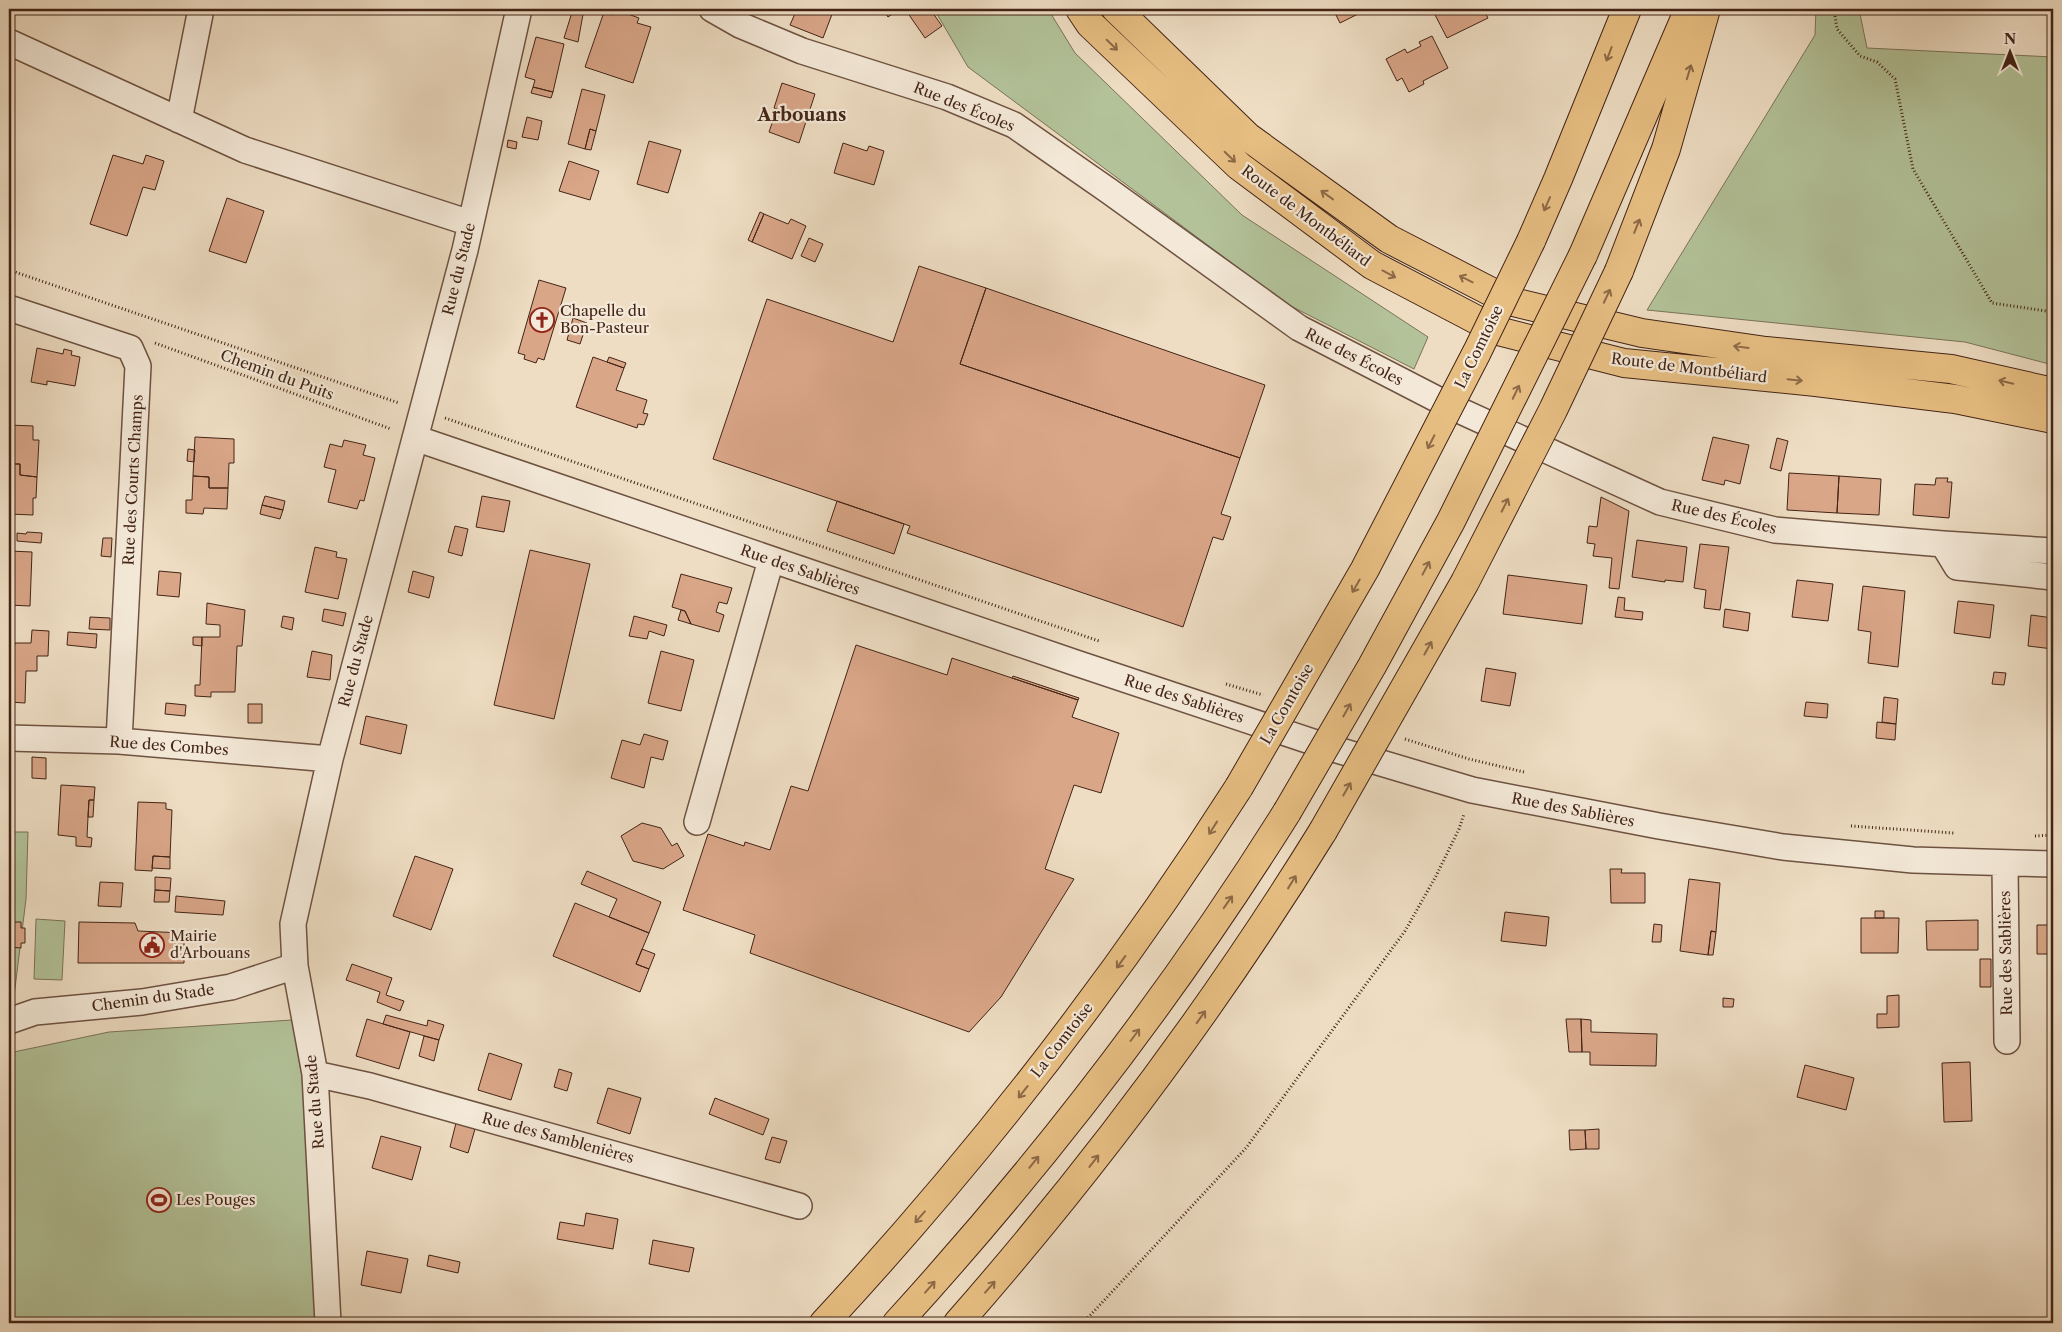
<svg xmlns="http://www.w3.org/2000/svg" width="2062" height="1332" font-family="'Libre Caslon Text',serif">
<rect width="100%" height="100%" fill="#eeddc3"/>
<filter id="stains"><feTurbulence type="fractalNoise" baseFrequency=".004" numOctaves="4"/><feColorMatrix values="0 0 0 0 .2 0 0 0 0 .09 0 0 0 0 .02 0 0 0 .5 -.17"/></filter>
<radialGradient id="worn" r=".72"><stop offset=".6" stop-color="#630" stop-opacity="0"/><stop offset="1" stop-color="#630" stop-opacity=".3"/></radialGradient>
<!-- green -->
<path fill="#b3c299" stroke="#7b7358" d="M934 9H1048L1075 53 1242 215 1428 337 1414 369 1287 304 968 67Z
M1816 9H1859L1867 48 2053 57V365L1965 342 1647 310 1815 35Z
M9 832H28L26 899 9 1037Z
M36 919 65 921 62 980 34 979Z
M292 1020 302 1076 316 1323H9V1053L109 1032Z"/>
<!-- building -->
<path fill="#d9a688" stroke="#432416" d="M573 9H584L578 42 564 38Z
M614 9 639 18 637 23 651 27 633 83 585 67 604 12 612 15Z
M797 9H834L823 38 790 25Z
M882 9H900L888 17Z
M905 9H930L942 26 925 38Z
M1333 9H1368L1340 23Z
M1432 9H1483L1488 18 1447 38Z
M1432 36 1448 68 1423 81 1424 84 1409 92 1402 78 1397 81 1386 59 1405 49 1407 53 1421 46 1419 42Z
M536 37 564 44 553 92 533 87 535 80 525 77Z
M782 83 815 94 799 143 769 132 777 109 774 108Z
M533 87 553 92 551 98 531 93Z
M582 89 605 95 596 131 590 129 585 149 568 144Z
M527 117 542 121 538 140 522 137Z
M590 129 596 131 591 150 585 149Z
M508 140 517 142 516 149 507 147Z
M649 141 681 150 668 193 637 184Z
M843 143 867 151 869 146 884 151 874 185 834 173Z
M113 155 143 164 146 155 164 161 155 190 143 187 127 236 90 224Z
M569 161 599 171 590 200 559 191Z
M227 198 264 211 246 263 209 251Z
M760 212 764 214 752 242 748 240Z
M764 214 788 224 791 219 806 226 792 259 752 242Z
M809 238 823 244 815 262 801 256Z
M919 266 986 288 960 364 1240 458 1221 514 1231 517 1223 540 1213 537 1183 627 907 533 910 526 713 459 767 299 893 342Z
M539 280 566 288 544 360 538 358 536 363 524 359 525 355 518 353Z
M986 288 1265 385 1240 458 960 364Z
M573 318 587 323 580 344 567 340Z
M37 348 63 354 64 349 72 351 71 355 80 357 75 386 47 381V385L31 382Z
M593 357 624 368 616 390 647 400 643 413 648 414 644 425 638 424 637 428 576 407Z
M609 357 626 363 624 368 607 362Z
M9 425 33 426V440H39L37 477 20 475V464H9Z
M195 437 234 439V463H229L228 488H209V477L193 476Z
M1713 437 1749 445 1740 484 1725 480 1724 485 1702 480Z
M1777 438 1788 441 1781 471 1770 468Z
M344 440 366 445 363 455 375 458 364 501 360 500 357 509 328 502 336 470 324 467 330 444 342 447Z
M188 449 195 450 194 462 187 461Z
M9 464H20V475L37 477 36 498H33V515L9 514Z
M1789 473 1839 476 1837 513 1787 510Z
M193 476 209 477V488H228L227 509 204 508 203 514 186 513V500H192Z
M1839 476 1881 479 1879 515 1837 513Z
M1936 478H1948L1947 482H1952L1949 518 1913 515 1915 484 1935 485Z
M265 496 285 501 283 510 262 505Z
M482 496 510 501 504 532 476 527Z
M1601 497 1629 511 1619 589 1609 588 1612 558 1593 556 1595 544 1587 543 1589 526 1597 527Z
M837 501 904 524 894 554 827 531Z
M262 505 283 510 280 519 260 514Z
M455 526 468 529 462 556 448 552Z
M27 532 42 533 41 543 17 541V533L26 534Z
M103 538H112L111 557 101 556Z
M1637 540 1687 547 1683 582 1665 580V582L1632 577Z
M1700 544 1729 547 1720 610 1704 608 1706 590 1694 588Z
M315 547 337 552 336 557 347 559 338 599 305 592Z
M530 550 590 564 554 719 494 705Z
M9 551 32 552 30 606 9 605Z
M159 571 181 573 179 597 157 595Z
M413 571 434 577 429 598 408 592Z
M681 574 732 588 727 604 719 602 716 612 724 615 719 632 691 624 685 611 672 607Z
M1508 575 1587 585 1582 624 1503 614Z
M1797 580 1833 584 1828 621 1792 617Z
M1863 586 1905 591 1898 667 1868 663 1871 632 1858 630Z
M1618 597 1625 598 1624 610 1643 612 1642 620 1615 617Z
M1958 601 1994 605 1990 638 1954 633Z
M207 603 245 610 242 646H237L235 692H211V697L195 696V685H200L202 637H220V625L206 624Z
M324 609 346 613 343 626 322 621Z
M1725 609 1750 613 1748 631 1723 627Z
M681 610 685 611 691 624 678 620Z
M2031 615 2053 618V649L2028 646Z
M283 616 294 618 292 630 281 627Z
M634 616 667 625 664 636 649 631 647 639 629 636Z
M90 617 110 618V630L89 629Z
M32 630 49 631 48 656H37V671H26L25 703 9 702V648H14L15 643H31Z
M68 632 97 634 96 648 67 645Z
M193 637H202V646L193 645Z
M856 645 947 675 952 658 1078 700 1072 717 1119 733 1101 793 1074 785 1045 869 1074 879 1001 997 969 1032 750 953 755 935 683 910 708 834 744 846 745 842 770 850 791 786 808 791Z
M312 651 332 655 330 680 307 677Z
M661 651 694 660 681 711 648 703Z
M1486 668 1516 673 1510 706 1481 701Z
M1994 672 2006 673 2004 685 1992 684Z
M1013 676 1079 698 1078 700 1012 678Z
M1884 697 1898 699 1896 724 1882 722Z
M1806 702 1828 704 1827 718 1804 716Z
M166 703 186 705 185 716 165 714Z
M248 704H262V723H248Z
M366 716 407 725 401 754 360 744Z
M1877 722 1896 724 1895 740 1876 738Z
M644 734 668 741 663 760 651 757 644 788 611 778 622 740 640 745Z
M32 757 46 758V779L32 778Z
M61 785 95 787 94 800H89L88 817 87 837 92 838 91 847 76 846V837L58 835Z
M89 800H94L93 817H88Z
M138 802 166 803V809L172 810 170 857 153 856 152 871 135 870Z
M642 823 661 828 672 846 677 843 684 856 663 869 633 861 621 836Z
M153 856 170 857V869L152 868Z
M415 856 453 869 431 930 393 916Z
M1610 869H1622L1621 873H1645V903H1611Z
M587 871 661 902 649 933 609 917 617 899 581 884Z
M155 877 171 878 170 891 155 890Z
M1689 879 1720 883 1716 932 1711 931 1708 955 1680 951Z
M100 882 123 883 121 907 98 906Z
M155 890 170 891 169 902H154Z
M176 896 225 901 223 915 175 912Z
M575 903 649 933 636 964 649 969 640 992 553 956Z
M9 911H11L10 922H21V928H25V943H21V948L10 947 9 974Z
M1875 911H1884V918H1875Z
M1505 912 1549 917 1546 946 1501 941Z
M1861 918H1899L1898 953H1861Z
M2051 918H2053V954H2037V925H2051Z
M1978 920V950H1927L1926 921Z
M79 922 135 923 138 931 184 933V963H78Z
M1654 924 1662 925 1661 942H1652Z
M1711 931 1716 932 1713 955H1708Z
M642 949 655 954 649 969 636 964Z
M1980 959H1991V987H1980Z
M352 964 392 978 386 995 404 1001 400 1011 377 1002 380 992 346 980Z
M1899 995V1027L1877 1028V1014H1887V996Z
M1723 998 1734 999 1733 1007H1723Z
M386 1015 427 1026 428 1020 444 1025 439 1040 383 1024Z
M367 1019 410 1032 399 1069 356 1056Z
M1566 1019H1581L1582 1052H1569Z
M1581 1019 1591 1020V1032L1657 1034 1656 1066 1590 1065V1052H1582Z
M424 1036 439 1040 434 1061 419 1056Z
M489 1053 522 1064 511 1100 478 1090Z
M1970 1062 1972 1121 1944 1122 1942 1063Z
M1805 1065 1854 1078 1846 1110 1797 1097Z
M559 1069 572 1073 567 1091 554 1087Z
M608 1088 641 1098 630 1134 597 1123Z
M715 1098 769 1119 763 1135 709 1114Z
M456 1123 475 1129 468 1153 450 1147Z
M1599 1129V1149H1586L1585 1130Z
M1569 1130H1585L1586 1149 1570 1150Z
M381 1136 421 1147 412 1180 372 1168Z
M772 1137 787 1141 780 1163 765 1159Z
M586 1213 618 1219 613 1249 557 1239 560 1222 584 1226Z
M653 1240 694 1248 689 1272 649 1264Z
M367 1251 408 1259 401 1293 361 1285Z
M429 1255 460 1262 458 1273 427 1266Z"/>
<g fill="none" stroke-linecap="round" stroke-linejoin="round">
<defs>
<path id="street" d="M712 9 740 25 802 51 947 97 1014 125 1109 191 1299 328 1452 407 1660 502 1775 530 1943 544 2053 551
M9 42 245 150 470 223
M179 120 201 9
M9 308 130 348 138 366 119 741
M415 438 1076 663 1334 749 1472 790 1659 826 1783 847 1913 860 2053 864
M1943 544 1957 567 2053 577
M9 738 119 741 330 759
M697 822 771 560
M2005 864 2007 1041
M9 1021 35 1012 142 1002 231 987 295 966
M315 1074 370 1086 799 1206
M328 1323 315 1074 295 966 293 924 330 759 465 250 519 9"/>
<path id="primary" d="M1080 9 1090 24 1239 166 1372 265 1498 331 1624 363 1816 382 1955 399 2053 419
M1116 9 1248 137 1389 239 1509 301 1642 333 1766 351 1951 369 2053 392"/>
<path id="highway" d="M1531 241 1558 179 1627 9
M1583 255 1689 9
M1619 271 1666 149 1706 9
M824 1323C978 1157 1117 978 1239 787
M897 1323C1041 1165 1173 994 1287 812
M958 1323C1093 1169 1215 1006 1323 831"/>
</defs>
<!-- street casing -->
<use href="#street" stroke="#6e5241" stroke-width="28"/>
<!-- primary casing -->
<use href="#primary" stroke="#432416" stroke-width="30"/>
<!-- highway casing -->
<use href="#highway" stroke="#432416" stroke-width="30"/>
<!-- path -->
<path stroke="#432416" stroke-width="3" stroke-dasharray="1 2.5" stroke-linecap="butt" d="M1834 9 1837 29 1860 56 1877 62 1895 79 1913 169 1992 303 2053 312
M9 270 399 403
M155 343 391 429
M445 418 1099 641
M1226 684 1263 695
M1405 739 1469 759 1524 772
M1851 826 1954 833
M2035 836 2053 835
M1083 1323 1246 1148 1405 931 1436 876 1459 829 1464 814"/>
<!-- street -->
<use href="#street" stroke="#f4e9d8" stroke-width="25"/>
<!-- primary -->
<use href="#primary" stroke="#e7be82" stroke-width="28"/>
<!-- highway -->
<use href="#highway" stroke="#e7be82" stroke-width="28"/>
<defs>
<path id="highway-bridge" d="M1239 787 1365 569 1477 352 1531 241
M1287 812 1372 666 1451 521 1583 255
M1323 831 1465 582 1553 410 1619 271"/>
</defs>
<!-- highway-bridge casing -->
<use href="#highway-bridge" stroke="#432416" stroke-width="30" stroke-linecap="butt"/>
<!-- highway-bridge -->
<use href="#highway-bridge" stroke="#e7be82" stroke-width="28"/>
</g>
<!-- one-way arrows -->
<defs><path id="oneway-shaft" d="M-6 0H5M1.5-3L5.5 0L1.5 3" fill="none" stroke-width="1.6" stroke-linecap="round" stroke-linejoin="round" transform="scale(1.25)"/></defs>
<g stroke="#8d6947">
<use href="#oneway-shaft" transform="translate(1112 45) rotate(44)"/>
<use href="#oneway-shaft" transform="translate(1609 54) rotate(111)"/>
<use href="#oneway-shaft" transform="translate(1689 72) rotate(-73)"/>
<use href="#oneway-shaft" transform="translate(1230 157) rotate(44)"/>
<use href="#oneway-shaft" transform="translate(1327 195) rotate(-144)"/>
<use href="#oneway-shaft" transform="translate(1547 204) rotate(114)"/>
<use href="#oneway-shaft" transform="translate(1637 226) rotate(-68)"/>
<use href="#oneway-shaft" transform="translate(1389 274) rotate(28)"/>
<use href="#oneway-shaft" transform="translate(1466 279) rotate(-153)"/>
<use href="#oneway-shaft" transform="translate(1607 296) rotate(-65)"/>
<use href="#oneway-shaft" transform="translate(1741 347) rotate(-172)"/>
<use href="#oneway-shaft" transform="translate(1795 380) rotate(6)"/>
<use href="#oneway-shaft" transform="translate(2006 382) rotate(-167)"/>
<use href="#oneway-shaft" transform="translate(1516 392) rotate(-64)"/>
<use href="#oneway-shaft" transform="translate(1431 442) rotate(117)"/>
<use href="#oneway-shaft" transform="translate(1505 505) rotate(-63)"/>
<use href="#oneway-shaft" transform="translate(1426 568) rotate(-62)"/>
<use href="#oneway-shaft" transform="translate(1356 586) rotate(120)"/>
<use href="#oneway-shaft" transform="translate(1428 648) rotate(-61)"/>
<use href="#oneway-shaft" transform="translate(1347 710) rotate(-60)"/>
<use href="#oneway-shaft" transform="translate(1347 789) rotate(-60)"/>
<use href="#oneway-shaft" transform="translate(1213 828) rotate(122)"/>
<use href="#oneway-shaft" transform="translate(1292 882) rotate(-58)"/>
<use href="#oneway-shaft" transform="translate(1228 902) rotate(-55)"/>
<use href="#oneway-shaft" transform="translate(1121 962) rotate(126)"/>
<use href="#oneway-shaft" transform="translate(1201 1017) rotate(-55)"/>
<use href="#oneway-shaft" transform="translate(1135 1035) rotate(-53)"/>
<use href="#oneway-shaft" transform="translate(1023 1092) rotate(128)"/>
<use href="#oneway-shaft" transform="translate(1094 1161) rotate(-52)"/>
<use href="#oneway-shaft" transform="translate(1034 1162) rotate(-51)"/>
<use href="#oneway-shaft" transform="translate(920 1217) rotate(131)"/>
<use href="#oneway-shaft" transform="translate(930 1287) rotate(-49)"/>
<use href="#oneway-shaft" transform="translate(990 1287) rotate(-49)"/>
</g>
<!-- icons -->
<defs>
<symbol id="church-ring" viewBox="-11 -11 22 22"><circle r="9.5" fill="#f4e9d8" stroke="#8f2418" stroke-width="1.5"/><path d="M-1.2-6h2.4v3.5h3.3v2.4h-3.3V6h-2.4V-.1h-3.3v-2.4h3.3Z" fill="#8f2418"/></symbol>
<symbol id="civic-ring" viewBox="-11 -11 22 22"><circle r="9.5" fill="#f4e9d8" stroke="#8f2418" stroke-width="1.5"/><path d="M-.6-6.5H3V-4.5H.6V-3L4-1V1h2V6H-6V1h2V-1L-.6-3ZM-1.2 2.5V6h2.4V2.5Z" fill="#8f2418"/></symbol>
<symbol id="stadium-ring" viewBox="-11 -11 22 22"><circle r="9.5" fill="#f4e9d8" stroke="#8f2418" stroke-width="1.5"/><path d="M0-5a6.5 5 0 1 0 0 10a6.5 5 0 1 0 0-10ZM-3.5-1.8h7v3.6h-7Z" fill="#8f2418"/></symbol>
</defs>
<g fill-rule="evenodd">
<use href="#church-ring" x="528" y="306" width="28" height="28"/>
<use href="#civic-ring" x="138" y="931" width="28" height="28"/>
<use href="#stadium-ring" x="145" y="1186" width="28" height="28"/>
</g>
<g text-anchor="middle" stroke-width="4.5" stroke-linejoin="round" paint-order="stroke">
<!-- street labels -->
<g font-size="15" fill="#432416" stroke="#f4e9d8">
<text transform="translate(964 107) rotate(22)" y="5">Rue des Écoles</text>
<text transform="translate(1306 216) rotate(37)" y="5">Route de Montbéliard</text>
<text transform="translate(459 269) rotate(-76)" y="5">Rue du Stade</text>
<text transform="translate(1479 347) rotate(-64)" y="5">La Comtoise</text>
<text transform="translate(1354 357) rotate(27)" y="5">Rue des Écoles</text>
<text transform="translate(1689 368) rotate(7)" y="5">Route de Montbéliard</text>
<text transform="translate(277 375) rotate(20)" y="5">Chemin du Puits</text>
<text transform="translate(133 480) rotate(-87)" y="5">Rue des Courts Champs</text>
<text transform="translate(1724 517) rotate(13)" y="5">Rue des Écoles</text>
<text transform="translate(800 570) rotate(19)" y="5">Rue des Sablières</text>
<text transform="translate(356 661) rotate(-75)" y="5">Rue du Stade</text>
<text transform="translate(1184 699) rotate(18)" y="5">Rue des Sablières</text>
<text transform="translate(1287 704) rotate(-60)" y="5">La Comtoise</text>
<text transform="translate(169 746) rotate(4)" y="5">Rue des Combes</text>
<text transform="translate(1573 810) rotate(11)" y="5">Rue des Sablières</text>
<text transform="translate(2006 953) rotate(-91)" y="5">Rue des Sablières</text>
<text transform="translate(153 998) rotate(-8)" y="5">Chemin du Stade</text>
<text transform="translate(1062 1040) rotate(-52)" y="5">La Comtoise</text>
<text transform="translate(315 1102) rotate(-95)" y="5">Rue du Stade</text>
<text transform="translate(558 1138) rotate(15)" y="5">Rue des Samblenières</text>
</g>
<!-- poi labels -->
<g font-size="15" fill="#432416" stroke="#f4e9d8" text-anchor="start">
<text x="560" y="316">Chapelle du<tspan x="560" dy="17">Bon-Pasteur</tspan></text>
<text x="170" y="941">Mairie<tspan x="170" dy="17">d'Arbouans</tspan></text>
<text x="176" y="1205">Les Pouges</text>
</g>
<!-- quarter labels -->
<g font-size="18" font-weight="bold" fill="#432416" stroke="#f4e9d8">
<text x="802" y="121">Arbouans</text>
</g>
</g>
<!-- margin -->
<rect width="2062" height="1332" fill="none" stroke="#eeddc3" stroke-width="30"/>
<rect x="10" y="10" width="2042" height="1312" fill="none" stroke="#432416" stroke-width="2.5"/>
<rect x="15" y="15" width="2032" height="1302" fill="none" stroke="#432416"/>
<!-- north arrow -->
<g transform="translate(2010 52)" stroke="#f4e9d8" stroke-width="4" paint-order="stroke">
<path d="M0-4L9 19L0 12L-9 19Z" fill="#432416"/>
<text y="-8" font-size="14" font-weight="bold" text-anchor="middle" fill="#432416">N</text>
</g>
<rect width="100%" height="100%" filter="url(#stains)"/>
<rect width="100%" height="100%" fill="url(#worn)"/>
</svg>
